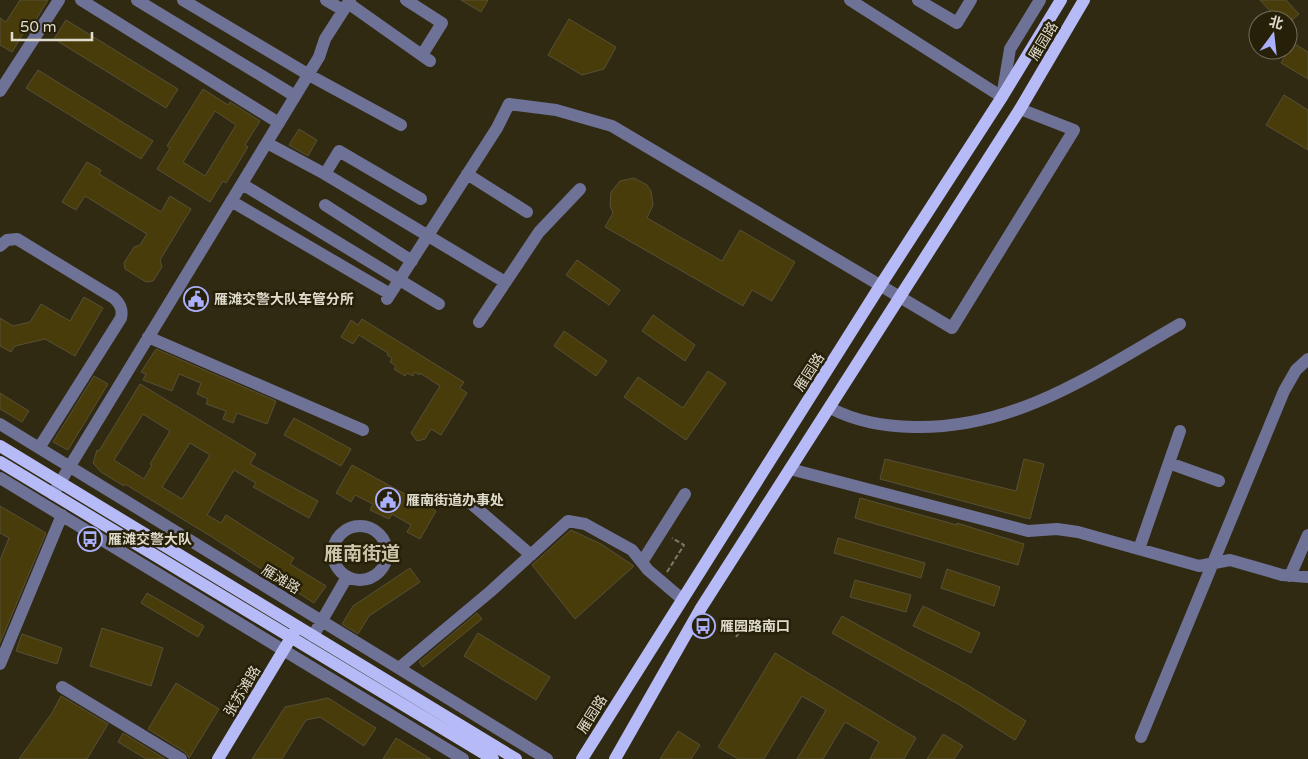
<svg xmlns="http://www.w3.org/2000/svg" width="1308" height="759" font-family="'Varela Round','Noto Sans SC',sans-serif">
<rect width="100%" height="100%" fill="#312a13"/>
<!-- building -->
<path fill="#493c0b" stroke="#575037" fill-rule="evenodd" d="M20 0H48L32 26 29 24 12 52 0 45V18L6 22Z
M461 0H488L481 12Z
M1260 0H1286L1299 14 1292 20H1278Z
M569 19 616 47 604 69 582 75 548 55Z
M66 20 178 89 166 108 54 39Z
M1293 43 1308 52V79L1281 63Z
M38 70 153 141 141 159 26 88Z
M203 89 228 105 230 102 260 121 245 145 248 147 226 183 223 181 210 202 157 169 170 148 167 146ZM215 111 236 125 205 176 183 162Z
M1284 95 1308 110V150L1266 125Z
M299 129 317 140 308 156 289 145Z
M87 162 101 170 99 174 161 212 170 196 191 209 160 260 162 267 153 281 146 282 125 269 124 263 134 247 140 245 147 234 85 196 76 210 62 202Z
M634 178 647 185 651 191 653 205 647 218 722 261 740 230 795 262 772 301 752 290 743 306 605 227 613 213 610 206 611 192 620 181Z
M577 260 620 290 609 305 566 275Z
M84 297 103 308 75 356 45 339 15 346 11 352 0 346V318L13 326 30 322 41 304 70 321Z
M653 315 695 345 685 361 642 331Z
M362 319 464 382 460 388 467 393 441 435 431 429 425 439 417 441 411 433 440 386 420 373 419 375 415 372 413 376 407 373 405 376 394 369 396 366 390 362 392 358 387 355 388 353 359 335 353 344 341 337 351 320 358 325Z
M564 331 607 361 596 376 554 346Z
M156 349 276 401 267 424 237 413 233 423 223 419 226 411 206 404 208 399 197 394 201 383 179 374 172 391 143 380 146 374 141 372Z
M708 371 726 383 686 440 624 397 638 377 683 408Z
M94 376 108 384 68 450 53 442Z
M140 384 256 454 250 464 318 501 309 518 253 487 256 483 234 470 207 515 221 523 226 515 294 558 290 564 326 586 314 603 212 537 125 484 124 486 101 472 93 463 97 450 99 451ZM143 414 170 431 150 464 152 465 144 479 114 460ZM190 443 210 455 182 499 162 487Z
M0 393 29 411 22 422 0 409Z
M294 418 351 449 341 466 284 435Z
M885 459 1016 491 1024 459 1044 464 1030 519 880 479Z
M352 465 436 511 420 539 407 532 411 525 392 514 389 519 370 510 373 504 355 495 351 502 336 493Z
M860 498 957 525V523L1024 544 1018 565 855 518Z
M0 506 46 533 0 643V560L9 538 0 533Z
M571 530 601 544 634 566 575 619 532 565Z
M838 538 925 563 921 578 834 553Z
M410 568 420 582 369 616 358 634 342 624 353 606Z
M947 569 1000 587 994 606 941 588Z
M855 580 911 595 906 612 850 597Z
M147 593 204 626 198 637 141 603Z
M923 606 980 633 971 653 913 626Z
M477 613 482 619 423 667 419 662Z
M842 616 969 686 1026 721 1015 740 958 704 832 633Z
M102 628 163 648 151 686 90 666Z
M478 633 550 677 536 700 464 656Z
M22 634 62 648 57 664 16 651Z
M775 653 916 738 904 759H870L879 742 845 722 823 759H797L826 710 802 696 764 759H738L718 747Z
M176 683 219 709 189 758 185 752 148 729Z
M61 696 108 724 87 759H19L52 713Z
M328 698 376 728 364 746 320 717 306 720 282 759H252L285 707Z
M678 731 700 745 691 759H660Z
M123 733 165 759H146L118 742Z
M943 734 963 746 954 759H927Z
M396 738 431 759H383Z"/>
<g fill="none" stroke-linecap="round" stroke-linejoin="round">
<!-- path -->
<path stroke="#7f7966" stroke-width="2" stroke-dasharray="5 2.5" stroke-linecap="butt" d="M667 572 684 545 672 538
M736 637 749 618"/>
<!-- minor -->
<path stroke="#6f7297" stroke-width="12" d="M81 0 279 123
M137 0 295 96
M183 0 309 75 401 125
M326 0 343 10
M406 0 442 23 422 55
M850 0 1002 97 1010 49 1040 0
M918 0 957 23 971 0
M348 3 430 61
M0 91 59 0
M267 143 325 174 505 282
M325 174 339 151 421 199
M467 174 527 212
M242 184 439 304
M231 201 390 294
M325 205 412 261
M0 246 7 240 17 239 114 298C120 304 123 309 121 318L39 448
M387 299 497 128 509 104 556 110 612 126 952 328 1074 130 1020 109
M479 322 539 232 580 189
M148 337 363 430
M830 408C857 422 883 426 914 427 1016 429 1095 373 1180 324
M0 424 547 759
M1169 463 1219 481
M790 469 1028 531 1057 529 1078 532 1199 566 1230 560 1282 575 1308 577
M0 478 463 759
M53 494 319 57 325 39 350 0
M467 500 531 555
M333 553a27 27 0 1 1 54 0a27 27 0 1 1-54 0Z
M1139 549 1180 431
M642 562 685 494
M1290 576 1308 535
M313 636 347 577
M0 664 62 515
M399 668 491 591 568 521 585 524 632 550 648 570 682 599
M62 687 181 759
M1141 737 1284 391 1296 370 1308 359"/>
<!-- major -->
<path stroke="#b6bbf8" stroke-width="12" d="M0 446 516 759
M0 462 493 759
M218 759 295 631
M582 759 880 286 1002 97 1061 0
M615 759 701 608 1020 109 1084 0"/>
</g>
<!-- icons -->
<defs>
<symbol id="civic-ring" viewBox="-11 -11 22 22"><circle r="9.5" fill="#272009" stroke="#aab0fb" stroke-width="1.5"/><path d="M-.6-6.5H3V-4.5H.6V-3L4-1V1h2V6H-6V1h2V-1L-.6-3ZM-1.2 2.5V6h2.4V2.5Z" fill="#aab0fb"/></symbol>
<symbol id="bus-ring" viewBox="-11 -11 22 22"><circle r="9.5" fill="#272009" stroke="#aab0fb" stroke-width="1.5"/><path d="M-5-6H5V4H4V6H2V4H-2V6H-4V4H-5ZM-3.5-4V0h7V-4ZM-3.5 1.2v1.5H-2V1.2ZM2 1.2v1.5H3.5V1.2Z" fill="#aab0fb"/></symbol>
</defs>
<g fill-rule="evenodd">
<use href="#civic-ring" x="182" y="285" width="28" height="28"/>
<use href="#civic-ring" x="374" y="486" width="28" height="28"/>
<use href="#bus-ring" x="76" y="525" width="28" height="28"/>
<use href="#bus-ring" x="689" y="612" width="28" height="28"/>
</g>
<g text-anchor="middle" stroke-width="5" stroke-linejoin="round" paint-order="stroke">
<!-- street labels -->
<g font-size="14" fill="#dfdbcd" stroke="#272009">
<text transform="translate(1043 41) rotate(-59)" y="5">雁园路</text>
<text transform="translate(809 372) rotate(-57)" y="5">雁园路</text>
<text transform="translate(281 579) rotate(31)" y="5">雁滩路</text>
<text transform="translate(242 691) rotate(-59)" y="5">张苏滩路</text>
<text transform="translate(592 714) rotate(-58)" y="5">雁园路</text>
</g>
<!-- poi labels -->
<g font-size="14" font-weight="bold" fill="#dfdbcd" stroke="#272009" text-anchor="start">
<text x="214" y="304">雁滩交警大队车管分所</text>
<text x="406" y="505">雁南街道办事处</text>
<text x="108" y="544">雁滩交警大队</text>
<text x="720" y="631">雁园路南口</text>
</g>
<!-- district labels -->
<g font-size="19" font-weight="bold" fill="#cdc5a9" stroke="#272009">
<text x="362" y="560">雁南街道</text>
</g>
</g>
<!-- north arrow -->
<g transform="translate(1273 35) rotate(15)"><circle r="24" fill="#272009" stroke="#716b57"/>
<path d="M0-4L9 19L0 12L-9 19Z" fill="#aab0fb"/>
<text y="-8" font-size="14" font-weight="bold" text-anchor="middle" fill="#dfdbcd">北</text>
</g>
<!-- scale -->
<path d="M12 32v8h80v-8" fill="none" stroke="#dfdbcd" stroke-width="2.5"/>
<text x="20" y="32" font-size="15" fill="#dfdbcd" stroke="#272009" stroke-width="4" paint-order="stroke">50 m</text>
</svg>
